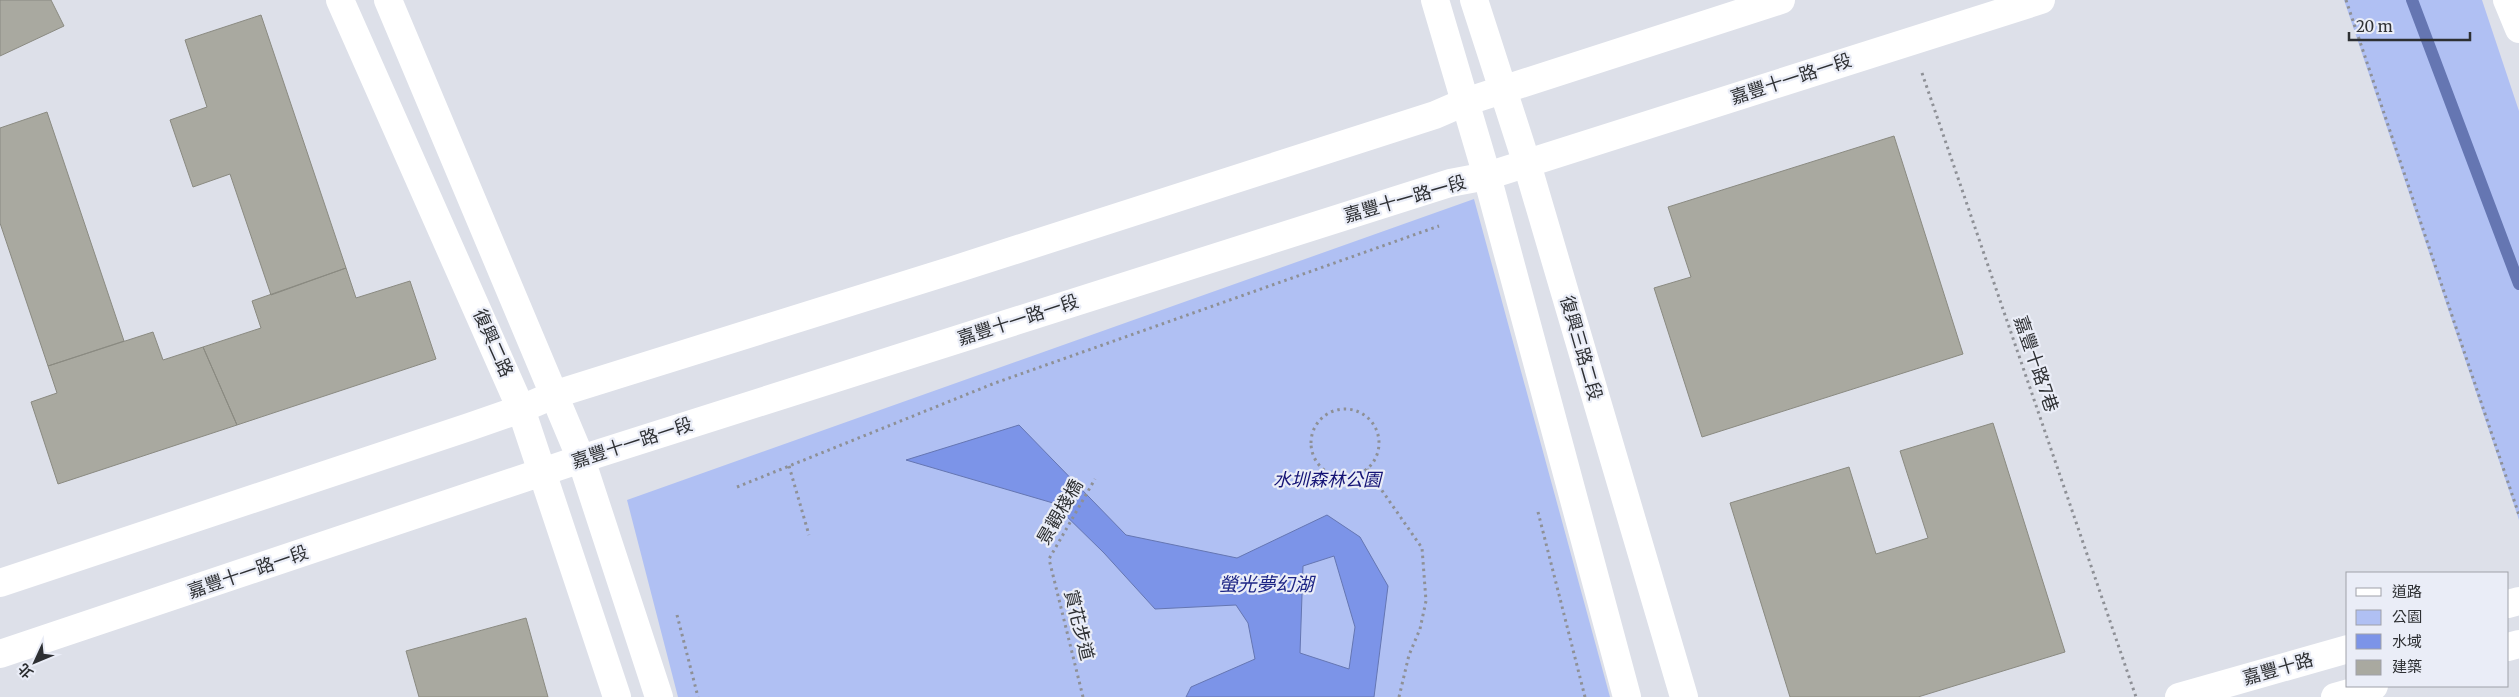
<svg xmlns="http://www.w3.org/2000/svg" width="2519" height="697" font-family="Merriweather,'Noto Sans TC',serif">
<rect width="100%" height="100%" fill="#dde0e9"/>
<!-- green -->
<path fill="#b0c0f3" d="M2344 0H2482L2519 111V520Z
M1474 199 1610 697H678L627 500Z"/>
<!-- water -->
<path fill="#7c94e8" stroke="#6576b2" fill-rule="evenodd" d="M1019 425 1126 535 1237 558 1327 515 1360 537 1388 586 1374 697H1186L1191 687 1255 659 1248 623 1236 605 1155 609 1104 553 1053 503 906 460ZM1334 556 1355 627 1349 669 1300 653 1303 566Z"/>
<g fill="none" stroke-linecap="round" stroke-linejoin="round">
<!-- stream -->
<path stroke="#6576b2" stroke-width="12" d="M2412 0 2519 284"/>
</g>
<!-- building -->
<path fill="#a9a9a0" stroke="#8a8a81" d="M0 0H51L64 26 0 56Z
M261 15 346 268 271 295 230 174 193 187 170 120 207 107 185 40Z
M47 112 124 341 48 366 0 223V128Z
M1894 136 1963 354 1702 437 1654 288 1691 277 1668 207Z
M346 268 356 298 410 281 436 359 237 425 203 347 261 328 252 301Z
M153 332 163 360 203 347 237 425 58 484 31 402 57 393 48 366Z
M1993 423 2065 652 1918 697H1790L1730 503 1849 467 1876 554 1928 538 1900 451Z
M526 618 548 697H419L406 651Z"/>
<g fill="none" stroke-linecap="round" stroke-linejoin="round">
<!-- path -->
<path stroke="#8e9096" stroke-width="3" stroke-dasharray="2.5 4" stroke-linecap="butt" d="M2346 0 2519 515
M1922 73 2136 697
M1311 443a34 34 0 1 1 68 0a34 34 0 1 1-68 0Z
M789 466 809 535
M1367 469 1422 548 1426 601 1420 629 1409 655 1399 697
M737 487 995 383 1439 226
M1538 512 1585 697
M677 615 698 697
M1083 697 1049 559 1095 479"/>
<!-- minor -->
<path stroke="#fff" stroke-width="28" d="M340 0 521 409 617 697
M388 0 581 459 659 697
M1435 0 1487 176 1627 697
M1474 0 1527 164 1684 697
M2508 604 2519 601
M2508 647 2519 644
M2179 697 2348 649
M2335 697 2374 686"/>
<!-- tertiary -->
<path stroke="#fff" stroke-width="28" d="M2507 0 2519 29
M0 583 469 427 521 409 556 394 956 269 1435 115 1465 102 1781 0
M0 654 581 459 1450 183 1487 176 2041 0"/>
</g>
<g text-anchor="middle" stroke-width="4.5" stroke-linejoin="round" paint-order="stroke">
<!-- street labels -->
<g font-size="18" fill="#2e3033" stroke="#eaedf7">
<text transform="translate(1791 79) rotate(-18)" y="6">嘉豐十一路一段</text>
<text transform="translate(1405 199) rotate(-16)" y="6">嘉豐十一路一段</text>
<text transform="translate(1018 320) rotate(-18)" y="6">嘉豐十一路一段</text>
<text transform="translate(493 343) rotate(66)" y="6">復興二路</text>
<text transform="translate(1581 348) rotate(74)" y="6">復興三路二段</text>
<text transform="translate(2036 364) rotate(71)" y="6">嘉豐十路7巷</text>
<text transform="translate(632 443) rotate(-18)" y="6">嘉豐十一路一段</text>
<text transform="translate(1060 512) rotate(-60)" y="6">景觀棧橋</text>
<text transform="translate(248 572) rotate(-19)" y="6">嘉豐十一路一段</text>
<text transform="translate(1079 625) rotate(76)" y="6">賞花步道</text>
<text transform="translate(2278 669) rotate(-16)" y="6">嘉豐十路</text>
</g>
<!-- park labels -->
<g font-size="18" font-style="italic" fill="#141375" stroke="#eaedf7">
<text x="1327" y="486">水圳森林公園</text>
</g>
<!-- water labels -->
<g font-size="19" font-style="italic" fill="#1d2585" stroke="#eaedf7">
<text x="1266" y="591">螢光夢幻湖</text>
</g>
</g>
<!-- legend -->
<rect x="2346" y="572" width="162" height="115" fill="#eaedf7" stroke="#9fa1a9"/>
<rect x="2356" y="588" width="25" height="8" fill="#ffffff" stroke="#9fa1a9"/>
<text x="2392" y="597" font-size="15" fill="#2e3033">道路</text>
<rect x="2356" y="610" width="25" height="15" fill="#b0c0f3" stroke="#9fa1a9"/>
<text x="2392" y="622" font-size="15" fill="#2e3033">公園</text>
<rect x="2356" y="634" width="25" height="15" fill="#7c94e8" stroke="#9fa1a9"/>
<text x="2392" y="647" font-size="15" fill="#2e3033">水域</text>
<rect x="2356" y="660" width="25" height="15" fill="#a9a9a0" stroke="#9fa1a9"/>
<text x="2392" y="672" font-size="15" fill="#2e3033">建築</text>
<!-- north arrow -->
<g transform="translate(35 662) rotate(226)" stroke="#eaedf7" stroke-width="4" paint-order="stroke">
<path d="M0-4L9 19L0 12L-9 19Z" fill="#2e3033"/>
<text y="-8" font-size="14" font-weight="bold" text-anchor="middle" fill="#2e3033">北</text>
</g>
<!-- scale -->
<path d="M2349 32v8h121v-8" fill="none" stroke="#2e3033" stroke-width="2.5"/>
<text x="2356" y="32" font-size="15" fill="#2e3033" stroke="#eaedf7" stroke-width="4" paint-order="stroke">20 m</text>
</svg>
